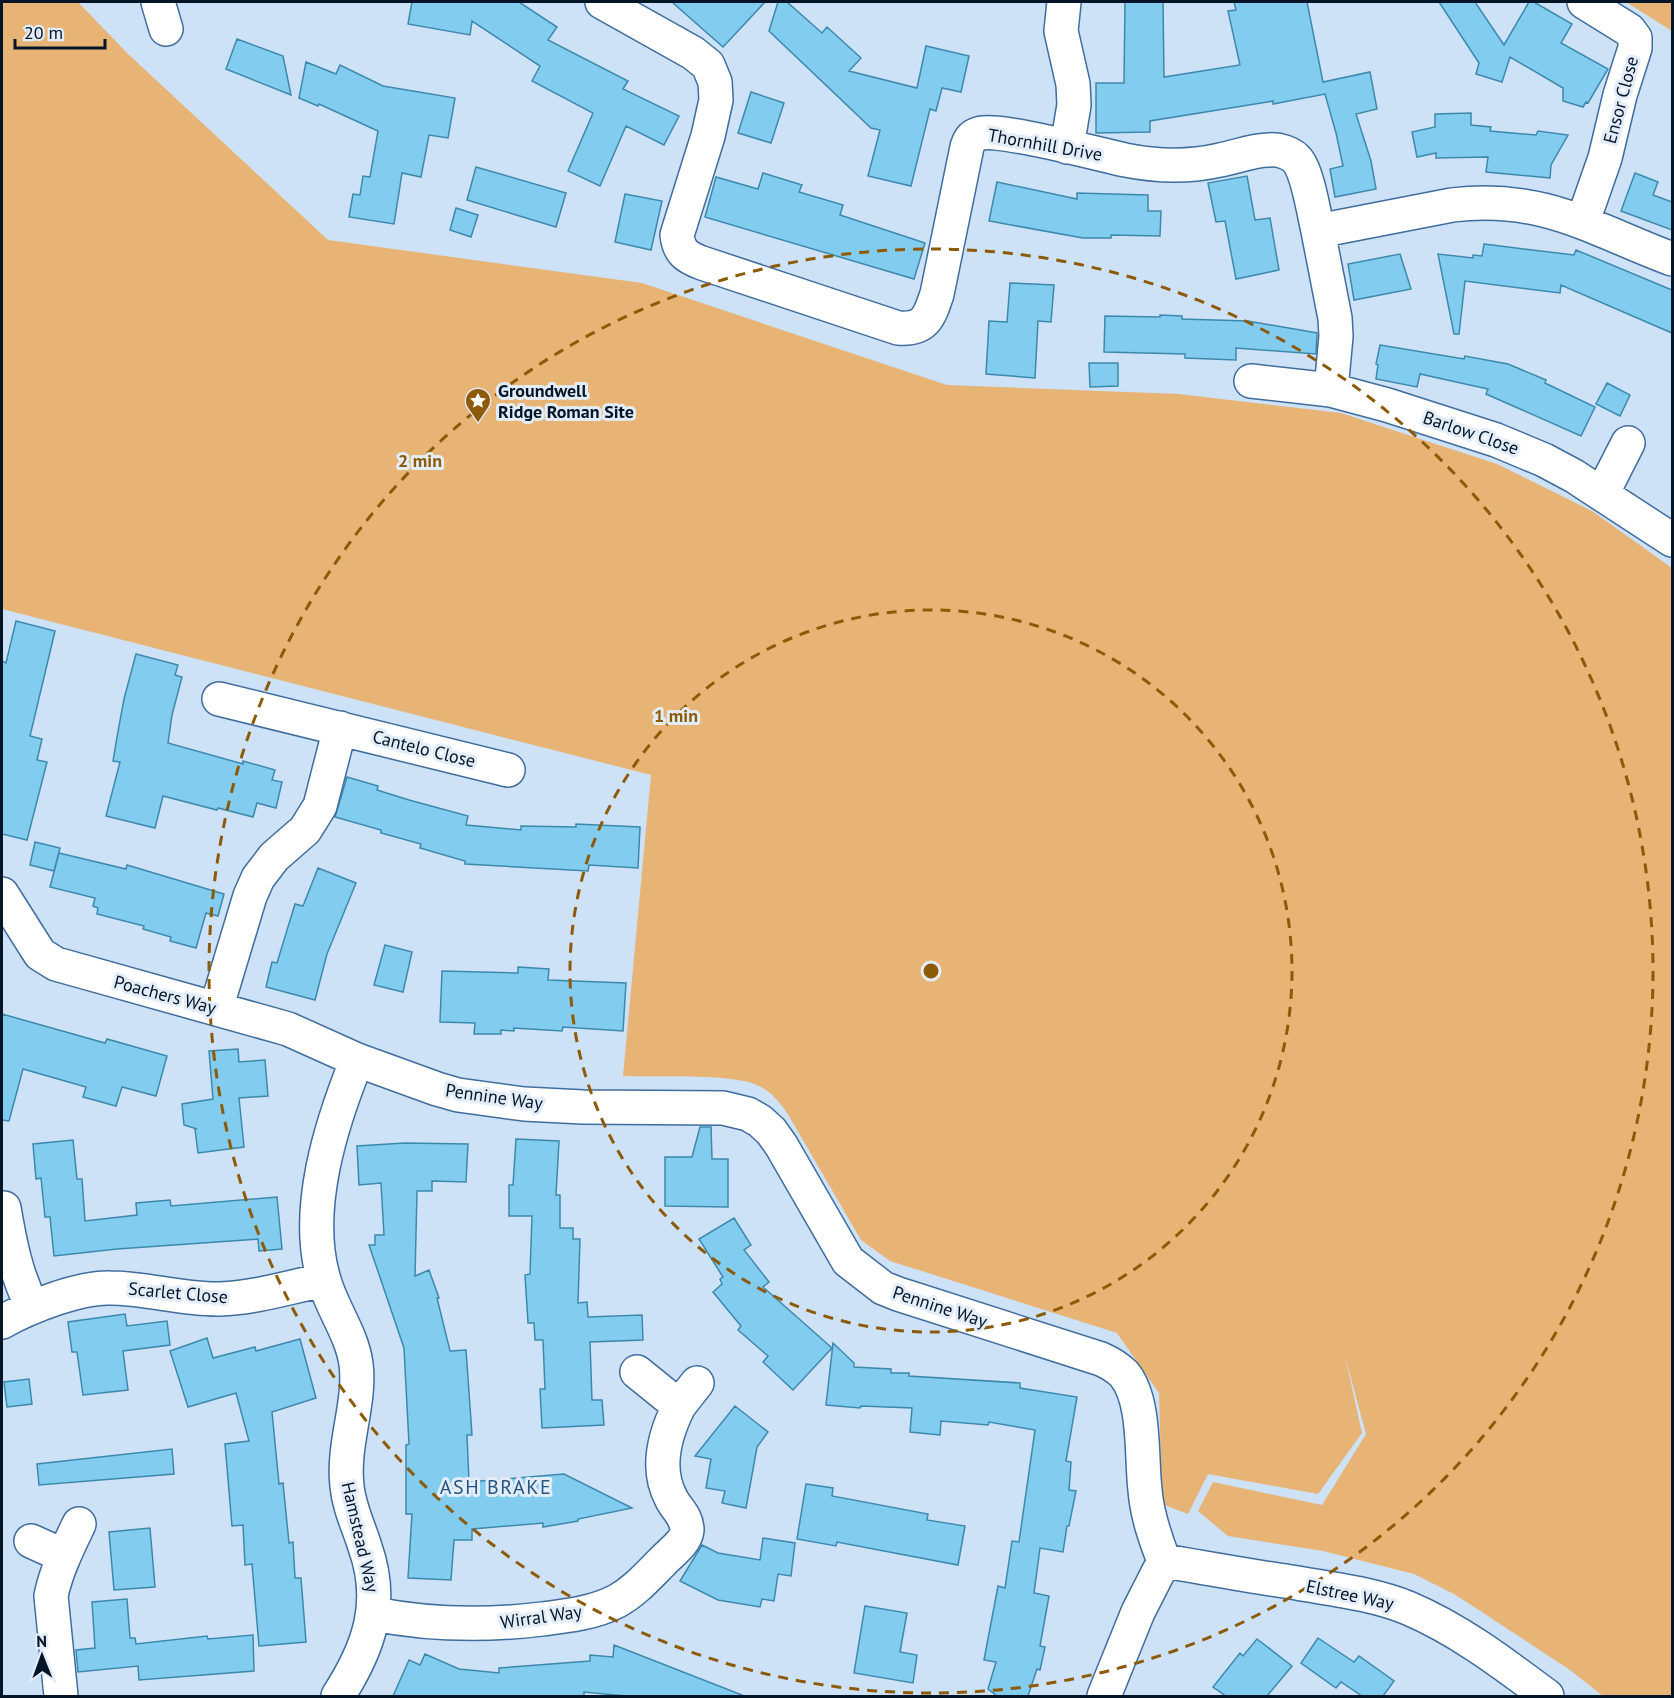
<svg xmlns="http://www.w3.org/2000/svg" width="1674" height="1698" font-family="'PT Sans',sans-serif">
<rect width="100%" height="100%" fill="#cde1f7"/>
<!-- green -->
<path fill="#e7b476" d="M2 2H78L127 53 328 240 642 283 947 385 1179 394 1341 413 1497 464 1592 511 1672 568V1696H1603L1570 1670 1485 1614 1454 1594 1414 1574 1323 1551 1228 1536 1198 1511 1213 1482 1322 1505 1366 1434 1345 1356 1362 1433 1318 1494 1208 1474 1188 1514 1162 1504 1159 1393 1117 1333 890 1261 861 1240 789 1116C781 1104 773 1093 759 1086 736 1073 654 1077 623 1076L651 775 2 609Z
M1626 2H1672V31Z"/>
<!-- building -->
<path fill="#82ccf0" stroke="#3d89ac" stroke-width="1.5" d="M412 2H519L557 27 548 40 628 81 623 89 679 116 664 145 626 126 600 186 568 171 593 113 532 81 540 66 472 21 470 35 408 24Z
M672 2H765L723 47Z
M778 2H787L822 33 827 27 861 58 849 71 917 88 926 46 969 56 961 92 942 88 936 111 930 109 911 186 868 176 880 130 871 128 769 31Z
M1125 2H1163L1164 77 1240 65 1228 11 1236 10 1234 2H1307L1323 82 1370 72 1377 109 1356 114 1371 161 1376 189 1335 197 1330 169 1343 166 1336 133 1325 94 1273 104V101L1150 121V132L1096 133V83H1124Z
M1439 2H1475L1504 45 1529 2H1534L1572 24 1561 43 1608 69 1588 103 1586 102 1583 107 1563 101V88L1510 57 1502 82 1476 74 1479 63Z
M237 39 283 56 291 95 226 69Z
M306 62 336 74 340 65 383 86 455 98 448 138 429 135 421 177 402 173 394 224 349 217 353 194 360 195 363 176 370 177 378 131 319 104 318 106 299 98Z
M751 92 784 103 771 143 738 133Z
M1471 113V125L1491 127 1490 131 1536 135 1538 131 1568 135 1551 165 1550 178 1486 172 1488 157 1436 158V153L1417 157 1412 132 1435 127V114Z
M476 167 566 193 556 227 467 200Z
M763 173 802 185 799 192 843 205 840 215 925 243 914 279 705 217 716 177 758 189Z
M1635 173 1658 182 1653 195 1672 202V230L1621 211Z
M1247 176 1255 220 1270 218 1279 270 1236 279 1225 221 1216 222 1208 183Z
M997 182 1077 199V193L1148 195V211H1161L1160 236 1111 235V238H1083L989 221Z
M625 194 662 201 651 250 615 242Z
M456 208 478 215 471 237 450 230Z
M1484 244 1574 255 1576 250 1672 290V333L1561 285 1560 293 1465 281 1459 334H1454L1438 254 1473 258V255L1482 256Z
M1400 254 1411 289 1354 300 1348 264Z
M1010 283 1054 285 1051 322 1038 321 1035 378 986 374 989 321 1007 322Z
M1160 315 1182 316V319L1248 321 1317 333 1316 354 1236 348V360L1185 358V354L1104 352 1105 316 1160 317Z
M1380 345 1464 359 1465 356 1508 364 1546 380 1545 383 1595 407 1581 436 1486 394 1488 389 1420 374 1417 387 1376 379 1378 365 1376 364Z
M1089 363H1118V386L1090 387Z
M1607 383 1630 395 1620 416 1596 404Z
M16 621 55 631 30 736 42 739 37 760 47 762 27 840 2 834V661L6 663Z
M136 654 178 665 175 675 182 677 172 715 168 743 243 764V761L275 770 272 780 282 782 276 808 257 803 253 817 218 808 217 810 163 796 155 828 106 816 120 762 113 761 117 737 124 699Z
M347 777 378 786 377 790 409 800 468 816 466 825 521 830V826L576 827V824L640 827 638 868 589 865 588 871 465 864V861L420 848 421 844 381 833V830L335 817Z
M35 842 60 848 54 871 30 865Z
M59 853 126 869 127 865 224 894 218 916 206 913 196 948 170 941 171 937 143 929 144 926 97 914 98 908 93 906 95 898 50 887Z
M318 868 356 883 327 954 315 1000 266 987 272 962 277 963 295 904 303 906Z
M385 945 412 952 403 992 374 985Z
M518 967 549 969 548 980 626 983 623 1031 563 1027 562 1031 514 1028V1031L501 1030V1034H474L475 1023 440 1022 442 971 518 973Z
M2 1014 105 1043 107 1039 167 1056 156 1096 122 1087 116 1106 83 1097 86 1087 23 1069 9 1121 2 1120Z
M238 1049 239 1062 265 1060 268 1096 239 1098 244 1147 198 1153 195 1129H197L184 1125 182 1104 213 1099 209 1051Z
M700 1127H711L712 1159H728V1207L665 1206V1157H692Z
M516 1139 559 1141 556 1195H560V1228H573V1239H580L578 1303 587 1302 588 1317 642 1315 643 1340 590 1342 592 1400H602L604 1425 542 1428 540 1389H545L543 1340H535L534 1323H528L525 1275 530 1274 532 1216H509V1185H513Z
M73 1140 77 1179H82L85 1221 137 1215 136 1203 170 1200 171 1206 277 1197 282 1249 259 1251 258 1239 117 1249 54 1256 50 1217H45L41 1178 36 1179 33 1144Z
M405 1143 468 1144 466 1182 432 1181V1191H417L415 1276 429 1270 439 1298H437L450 1351 466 1350 472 1435H467L469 1482 564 1474 632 1508 578 1519V1521L543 1527V1523L472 1529V1540H454L451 1580 408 1578 412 1514H406V1445L409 1444 404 1348 369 1245H375V1235H384L381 1183 359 1185 357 1146Z
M734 1218 751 1245 744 1250 769 1282 763 1287 832 1348 793 1390 763 1362 768 1356 738 1330 741 1326 713 1292 722 1284 720 1279 723 1277 699 1239Z
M125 1314 127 1326 167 1321 170 1345 123 1351 128 1390 83 1395 77 1352H72L68 1322Z
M207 1338 213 1358 255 1347 256 1351 300 1339 316 1398 272 1412 279 1484 283 1483 289 1543 293 1542 295 1578H301L306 1642 259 1646 252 1564 245 1565 243 1525 232 1526 225 1444 249 1441 236 1393 188 1407 170 1351Z
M833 1343 854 1363V1367L891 1369V1373H909V1376L1020 1383V1388L1077 1397 1066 1461 1071 1462 1069 1490 1076 1491 1069 1526H1067L1063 1552 1040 1548 1034 1593 1049 1596 1040 1646 1045 1647 1040 1670 1037 1669 1028 1696H997L988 1689 996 1662 984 1660 998 1586 1005 1588 1012 1541 1019 1542 1035 1430 989 1422 988 1425 941 1421 940 1435 910 1432 912 1408 861 1406 860 1408 826 1405Z
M29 1379 32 1404 7 1407 4 1382Z
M735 1406 768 1432 757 1447 746 1508 722 1503 725 1491 706 1488 711 1459 695 1456Z
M172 1449 174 1474 39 1485 37 1464Z
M806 1484 833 1488 832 1496 928 1514 927 1520 965 1526 958 1565 837 1542 836 1546 797 1539Z
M150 1528 155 1587 114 1590 109 1532Z
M763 1538 795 1543 791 1576 778 1574 774 1601 762 1599 760 1607 718 1600 680 1581 702 1545 718 1553 760 1560Z
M127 1599 130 1638H135L136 1644 207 1636 208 1639 253 1635 254 1671 139 1680 138 1666 78 1672 76 1650 95 1648 92 1602Z
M865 1606 907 1613 900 1652 917 1655 913 1683 854 1673Z
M1318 1638 1354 1662 1359 1656 1394 1681 1383 1696H1362L1341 1682 1336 1688 1301 1663Z
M1257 1639 1292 1666 1267 1696H1226L1213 1687 1240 1653 1243 1656Z
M614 1645 742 1695 741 1696H626L584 1692V1696H393L409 1660 420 1665 425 1654 459 1669 499 1673V1668L590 1661V1655L613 1657Z"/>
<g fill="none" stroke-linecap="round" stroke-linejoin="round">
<defs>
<path id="minor" d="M158 2 166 29
M602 2 693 53 708 65 715 82 716 100 708 136 677 235C679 252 686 257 702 263L898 328C925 330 929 318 937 294L967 147C969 141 971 136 978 134 993 126 1102 155 1125 160 1155 166 1190 167 1220 160 1236 157 1253 150 1269 150 1279 149 1292 153 1298 161 1308 174 1314 214 1318 231L1452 205C1543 194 1592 229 1672 259
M1064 2 1061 31 1073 84 1074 105 1067 147
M1583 221 1605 158 1620 95 1635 48V38L1629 30 1584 2
M1251 381 1331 390 1336 336 1335 318 1318 231
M1331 390 1387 405 1496 440 1544 460 1574 476 1672 540
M1602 494 1628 443
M219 699 508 770
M2 894 40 954 56 964 288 1029 357 1060 437 1089 458 1095 524 1104 583 1107 723 1108 748 1114 760 1121 771 1131 781 1145 848 1261 883 1288 898 1294 1101 1359C1110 1363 1117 1367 1124 1374 1146 1400 1141 1457 1145 1490 1147 1515 1155 1538 1164 1561L1138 1612 1104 1696
M216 1009 250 896 258 878 274 857 305 830 320 806 340 728
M4 1208C10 1243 16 1275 32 1306
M2 1322C29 1307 79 1287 110 1288 147 1288 183 1300 220 1299 255 1298 289 1287 324 1280
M679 1406 697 1383
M31 1541 64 1556
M1164 1561C1206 1568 1249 1576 1291 1582 1330 1589 1371 1593 1408 1608 1458 1629 1504 1664 1547 1696
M374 1614C430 1625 485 1626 542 1619 567 1616 594 1613 617 1601 635 1591 648 1576 662 1562 670 1553 686 1543 687 1530 687 1516 676 1509 671 1498 655 1468 665 1434 679 1406L637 1372
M61 1696 51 1596C56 1571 68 1547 79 1524
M338 1696C369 1648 385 1603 365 1547 359 1527 349 1508 347 1486 342 1445 361 1403 356 1364 352 1334 332 1309 324 1280 303 1211 331 1124 357 1060"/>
</defs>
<!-- minor casing -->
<use href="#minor" stroke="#3f6d9d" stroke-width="36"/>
<!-- minor -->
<use href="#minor" stroke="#fff" stroke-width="33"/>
</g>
<!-- distance rings -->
<g fill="none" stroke="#8d5a07" stroke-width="3" stroke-dasharray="10 8">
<circle cx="931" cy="971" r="361"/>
<circle cx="931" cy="971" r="722"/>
</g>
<!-- icons -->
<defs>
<symbol id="sight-pin" viewBox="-11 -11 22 30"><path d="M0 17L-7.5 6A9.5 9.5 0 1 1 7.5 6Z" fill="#8d5a07" stroke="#e3edf8"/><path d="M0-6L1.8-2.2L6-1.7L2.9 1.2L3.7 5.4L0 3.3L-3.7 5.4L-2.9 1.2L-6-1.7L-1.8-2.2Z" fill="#fff"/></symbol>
</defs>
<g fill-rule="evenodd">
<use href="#sight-pin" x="463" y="386" width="30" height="40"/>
</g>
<g text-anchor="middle" stroke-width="6" stroke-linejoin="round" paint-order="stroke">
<!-- street labels -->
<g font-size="18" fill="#041528" stroke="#e3edf8">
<text transform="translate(1621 100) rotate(-75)" y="6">Ensor Close</text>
<text transform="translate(1045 145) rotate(10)" y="6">Thornhill Drive</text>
<text transform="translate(1471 433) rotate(19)" y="6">Barlow Close</text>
<text transform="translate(424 749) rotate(14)" y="6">Cantelo Close</text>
<text transform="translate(165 995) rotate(15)" y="6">Poachers Way</text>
<text transform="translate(494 1097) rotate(8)" y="6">Pennine Way</text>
<text transform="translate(178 1293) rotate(5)" y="6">Scarlet Close</text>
<text transform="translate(940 1307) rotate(18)" y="6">Pennine Way</text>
<text transform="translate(360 1537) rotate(77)" y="6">Hamstead Way</text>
<text transform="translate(1350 1595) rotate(12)" y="6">Elstree Way</text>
<text transform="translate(541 1617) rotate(-8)" y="6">Wirral Way</text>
</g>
<!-- poi labels -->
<g font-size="18" font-weight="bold" fill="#041528" stroke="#e3edf8" text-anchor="start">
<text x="498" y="397">Groundwell<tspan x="498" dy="21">Ridge Roman Site</tspan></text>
</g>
<!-- neighbourhood labels -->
<g font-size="20" letter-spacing="1.5" fill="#275583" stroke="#e3edf8">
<text x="496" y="1494">ASH BRAKE</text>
</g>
</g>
<circle cx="931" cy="971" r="9" fill="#8d5a07" stroke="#e3edf8" stroke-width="3"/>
<g font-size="18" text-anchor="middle" font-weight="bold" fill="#8d5a07" stroke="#e3edf8" stroke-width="6" stroke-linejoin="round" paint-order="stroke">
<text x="420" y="467">2 min</text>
<text x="676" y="722">1 min</text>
</g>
<!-- border -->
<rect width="1674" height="1698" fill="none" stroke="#041528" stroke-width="6"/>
<!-- north arrow -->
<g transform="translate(42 1656) rotate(359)" stroke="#e3edf8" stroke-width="4.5" paint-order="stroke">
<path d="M0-4.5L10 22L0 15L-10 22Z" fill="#041528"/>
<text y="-9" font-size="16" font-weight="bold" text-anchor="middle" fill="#041528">N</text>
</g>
<!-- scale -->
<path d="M15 39v9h90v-9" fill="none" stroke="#041528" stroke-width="3"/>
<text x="24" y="39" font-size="18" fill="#041528" stroke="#e3edf8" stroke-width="4.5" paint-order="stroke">20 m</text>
</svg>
